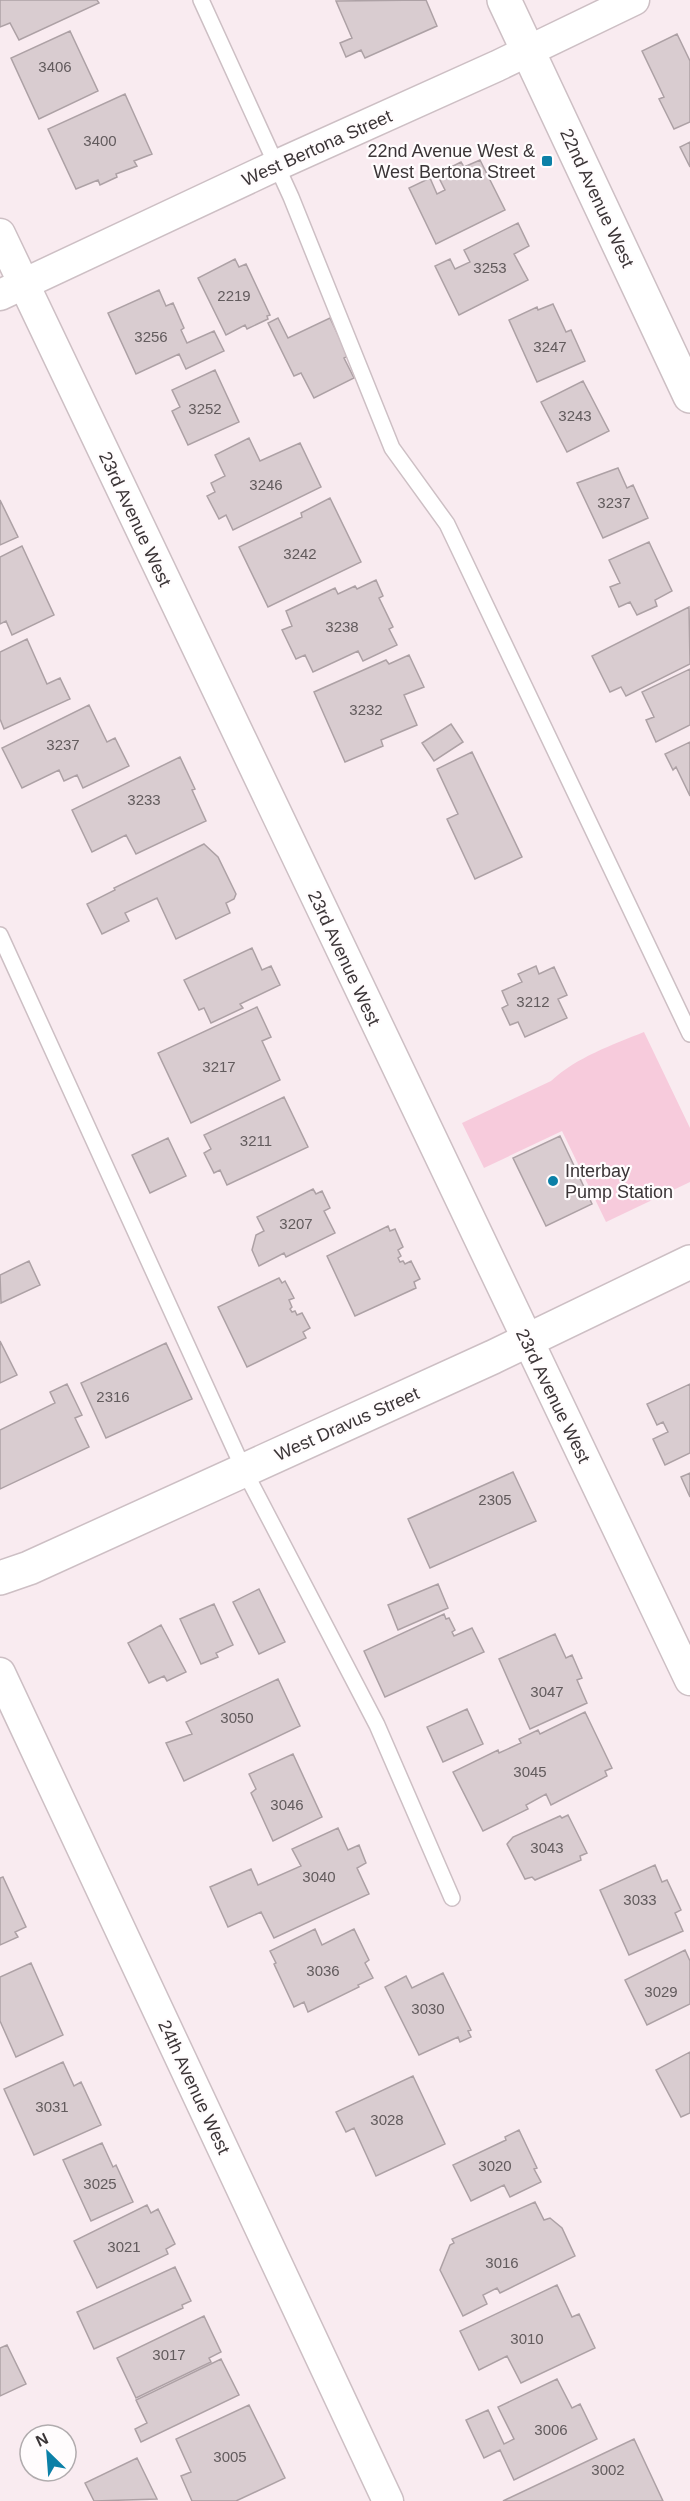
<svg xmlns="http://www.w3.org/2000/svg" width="690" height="2501" font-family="Helvetica,sans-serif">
<rect width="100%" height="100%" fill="#f9ebf0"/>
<!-- green -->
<path fill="#f7cbdc" d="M644 1032 690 1128V1182L606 1222 562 1131 484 1168 462 1123 551 1081C577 1057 612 1045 644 1032Z"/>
<!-- building -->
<path fill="#d9ccd0" stroke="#ada1a5" stroke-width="1.5" d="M0 0H97L99 3 19 40 10 23 0 27Z
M426 0 437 26 365 58 361 50 346 57 340 43 352 38 336 1Z
M70 31 98 91 39 119 11 58Z
M677 34 690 61V122L674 129 659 99 664 97 642 51Z
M125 94 152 154 134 161 137 166 116 174 117 177 100 185 98 180 76 189 48 129Z
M690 142V167L680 147Z
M480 160 505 210 436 244 409 188 430 178 437 194 445 190 437 174 461 162 464 167Z
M518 223 529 246 514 254 528 280 459 315 435 266 450 259 455 269 470 262 464 250Z
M235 259 239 267 246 264 270 315 267 316 268 319 247 329 245 325 226 335 198 278Z
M159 290 166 306 173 303 184 328 181 330 187 343 214 331 224 351 186 369 179 354 136 374 108 313Z
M553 304 566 332 571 330 585 361 537 382 509 320 537 307 538 310Z
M278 318 288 338 330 318 348 356 344 358 354 378 314 398 301 373 294 376 268 323Z
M215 370 239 422 188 445 172 411 180 407 172 390Z
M583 381 609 431 567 452 541 402Z
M249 438 260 461 300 443 321 487 233 530 226 515 219 519 207 496 215 492 211 483 225 476 215 455Z
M618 468 627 488 633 485 648 518 603 538 577 483Z
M330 498 361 562 268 607 239 547 302 517 301 513Z
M0 500 18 537 0 545Z
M649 542 672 591 655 600 657 606 637 615 630 602 619 607 610 587 620 583 609 560Z
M22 546 54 615 12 635 6 621 0 624V557Z
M376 580 383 596 379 598 393 627 389 629 397 645 363 661 358 651 313 672 305 655 296 659 282 630 292 626 286 611 335 588 338 594 355 586 357 589Z
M689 607 690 664 626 696 621 687 610 692 592 656Z
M27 639 47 684 60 678 70 699 4 729 0 719V652Z
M409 655 424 687 404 695 417 725 381 740 383 746 345 762 314 692 386 660 389 664Z
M690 669V725L656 742 646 720 654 717 642 692Z
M89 705 107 742 115 738 129 766 83 788 77 775 64 781 59 770 22 788 2 748Z
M451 724 463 742 434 761 422 743Z
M690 742V796L676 767 673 770 665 754Z
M472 752 522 857 475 879 447 819 458 814 437 769Z
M180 757 195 789 192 790 206 821 136 854 126 835 92 852 72 810Z
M204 844 218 857 236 894 234 899 226 903 230 913 176 939 157 898 125 913 129 921 102 934 87 904 115 890 114 888Z
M252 948 262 970 271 966 280 985 240 1004 243 1008 211 1023 204 1008 199 1010 184 980Z
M536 966 539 974 554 967 567 995 558 999 567 1018 525 1037 518 1022 510 1025 502 1008 508 1005 502 991 522 982 518 974Z
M257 1007 271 1037 262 1041 280 1080 191 1123 158 1053Z
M284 1097 308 1147 227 1185 220 1170 214 1173 204 1153 211 1149 204 1135Z
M560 1136 592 1204 546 1226 513 1158Z
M168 1138 186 1176 150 1193 132 1155Z
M313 1189 316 1194 322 1191 330 1208 324 1211 335 1233 286 1257 284 1253 259 1266 252 1250 256 1235 264 1231 257 1217Z
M388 1226 390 1231 395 1229 403 1247 398 1250 401 1256 398 1258 400 1262 403 1261 405 1264 411 1261 420 1279 414 1282 416 1288 355 1316 327 1256Z
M29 1261 40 1285 1 1303 0 1275Z
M279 1278 282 1283 285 1281 294 1298 289 1300 292 1307 290 1309 292 1312 295 1311 297 1315 302 1313 310 1328 303 1332 306 1338 247 1367 218 1307Z
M0 1341 17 1375 0 1383Z
M166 1343 192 1399 106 1438 81 1383Z
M67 1384 82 1415 75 1418 89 1447 0 1489V1430L55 1403 50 1392Z
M690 1384V1453L665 1465 653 1439 668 1432 663 1422 657 1425 647 1404Z
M513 1472 536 1521 430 1568 408 1519Z
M690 1473V1497L681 1477Z
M438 1584 448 1608 398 1630 388 1605Z
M259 1589 285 1642 259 1654 233 1602Z
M214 1604 233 1645 216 1653 218 1657 201 1664 180 1619Z
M444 1614 446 1619 449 1618 455 1630 452 1632 454 1636 472 1628 484 1652 385 1697 364 1651Z
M161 1625 186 1672 167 1681 164 1676 149 1683 128 1643Z
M555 1634 566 1658 572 1655 582 1678 577 1680 587 1703 530 1729 499 1659Z
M278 1679 300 1726 184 1781 166 1743 192 1734 186 1722Z
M467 1709 483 1744 443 1762 427 1727Z
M585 1712 612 1768 605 1771 607 1776 551 1805 546 1794 526 1805 528 1809 483 1831 453 1772 498 1750 499 1753 521 1743 519 1739 538 1730 540 1734Z
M293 1754 322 1817 273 1841 251 1793 256 1789 249 1774Z
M568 1815 587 1853 580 1856 581 1860 535 1880 532 1877 525 1879 507 1844 513 1837 560 1816 562 1818Z
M338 1828 348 1850 359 1845 366 1863 357 1868 369 1894 274 1938 261 1912 228 1927 210 1887 251 1869 258 1885 301 1866 292 1849Z
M655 1865 662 1882 667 1880 681 1910 675 1913 683 1931 629 1955 600 1890Z
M3 1877 26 1927 15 1932 18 1937 0 1945V1878Z
M315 1929 322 1945 354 1929 369 1960 365 1963 373 1978 358 1985 359 1987 308 2012 304 2002 294 2007 274 1964 276 1963 270 1951Z
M685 1950 690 1961V2004L647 2025 625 1980Z
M31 1963 63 2035 16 2057 0 2021V1977Z
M443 1973 471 2030 468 2031 471 2037 460 2042 458 2037 419 2055 385 1987 406 1976 412 1988Z
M690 2052V2113L681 2117 656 2070Z
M63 2062 74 2086 81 2082 101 2125 34 2155 4 2089Z
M413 2076 445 2144 376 2176 354 2128 346 2132 336 2112Z
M519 2130 537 2168 534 2169 541 2182 510 2197 504 2185 471 2201 453 2165 506 2140 505 2137Z
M102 2143 113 2167 116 2165 133 2202 91 2221 63 2160Z
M535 2202 544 2220 550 2218 562 2228 575 2256 500 2293 497 2288 483 2295 487 2304 463 2316 440 2270 450 2245 454 2243 452 2239Z
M147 2205 151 2213 158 2209 175 2244 166 2249 168 2254 97 2288 74 2241Z
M175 2267 191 2301 182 2305 183 2308 94 2349 77 2312Z
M557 2285 572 2317 579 2314 595 2348 521 2383 507 2356 479 2370 460 2331Z
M204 2316 221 2352 209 2358 211 2362 136 2398 117 2358Z
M7 2345 26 2384 0 2396V2348Z
M221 2359 239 2395 141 2442 135 2429 147 2423 136 2400Z
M557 2379 572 2408 580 2404 597 2439 514 2480 500 2450 484 2458 466 2420 488 2410 504 2444 514 2439 498 2407Z
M249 2405 285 2478 236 2501H192L181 2476 191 2472 176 2439Z
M634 2439 663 2501H503Z
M137 2458 157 2499 94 2501 85 2483Z"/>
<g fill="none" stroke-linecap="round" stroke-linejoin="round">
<defs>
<path id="lane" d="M201 0 291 197 392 448 447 524 690 1034
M0 935 244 1470 377 1725 452 1898"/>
<path id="street" d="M0 234 690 1680
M0 295 275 166 497 66 634 0
M0 1673 388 2501"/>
<path id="secondary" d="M504 0 690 396
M0 1578 29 1568 493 1357 690 1262"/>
</defs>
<!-- lane casing -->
<use href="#lane" stroke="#cdbfc4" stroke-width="18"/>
<!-- street casing -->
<use href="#street" stroke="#cdbfc4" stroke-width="33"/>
<!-- secondary casing -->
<use href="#secondary" stroke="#cdbfc4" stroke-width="36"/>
<!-- lane -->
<use href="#lane" stroke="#fff" stroke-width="15"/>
<!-- street -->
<use href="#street" stroke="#fff" stroke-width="30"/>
<!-- secondary -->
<use href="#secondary" stroke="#fff" stroke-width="33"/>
</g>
<!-- markers -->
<g fill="#0c80a7" stroke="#fffcfd" stroke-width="2">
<rect x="541" y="155" width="12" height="12" rx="3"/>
<circle cx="553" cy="1181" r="6"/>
</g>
<g text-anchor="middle" stroke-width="4.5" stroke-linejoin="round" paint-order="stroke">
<!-- number labels -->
<g font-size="15" fill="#625b5d">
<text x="55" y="72">3406</text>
<text x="100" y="146">3400</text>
<text x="490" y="273">3253</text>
<text x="234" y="301">2219</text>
<text x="151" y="342">3256</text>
<text x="550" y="352">3247</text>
<text x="205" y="414">3252</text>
<text x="575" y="421">3243</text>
<text x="266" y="490">3246</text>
<text x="614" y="508">3237</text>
<text x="300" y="559">3242</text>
<text x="342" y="632">3238</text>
<text x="366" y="715">3232</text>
<text x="63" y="750">3237</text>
<text x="144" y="805">3233</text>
<text x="533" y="1007">3212</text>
<text x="219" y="1072">3217</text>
<text x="256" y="1146">3211</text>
<text x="296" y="1229">3207</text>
<text x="113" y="1402">2316</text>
<text x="495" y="1505">2305</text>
<text x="547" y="1697">3047</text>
<text x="237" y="1723">3050</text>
<text x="530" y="1777">3045</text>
<text x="287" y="1810">3046</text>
<text x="547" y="1853">3043</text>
<text x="319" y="1882">3040</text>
<text x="640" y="1905">3033</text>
<text x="323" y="1976">3036</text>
<text x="661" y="1997">3029</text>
<text x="428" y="2014">3030</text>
<text x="52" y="2112">3031</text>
<text x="387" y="2125">3028</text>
<text x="495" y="2171">3020</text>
<text x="100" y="2189">3025</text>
<text x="124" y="2252">3021</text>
<text x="502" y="2268">3016</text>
<text x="527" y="2344">3010</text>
<text x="169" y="2360">3017</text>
<text x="551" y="2435">3006</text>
<text x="230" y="2462">3005</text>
<text x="608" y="2475">3002</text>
</g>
<!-- street labels -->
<g font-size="18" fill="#3b3537" stroke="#fffcfd">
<text transform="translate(317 148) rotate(-24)" y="6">West Bertona Street</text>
<text transform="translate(597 198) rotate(65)" y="6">22nd Avenue West</text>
<text transform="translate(135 519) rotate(65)" y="6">23rd Avenue West</text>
<text transform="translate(344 958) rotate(65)" y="6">23rd Avenue West</text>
<text transform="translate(553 1396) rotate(64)" y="6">23rd Avenue West</text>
<text transform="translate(347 1424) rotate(-24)" y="6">West Dravus Street</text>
<text transform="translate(194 2087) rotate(65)" y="6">24th Avenue West</text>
</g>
<!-- poi labels -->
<g font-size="18" fill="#3b3537" stroke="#fffcfd" text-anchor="end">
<text x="535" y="157">22nd Avenue West &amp;<tspan x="535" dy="21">West Bertona Street</tspan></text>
<text x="565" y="1177" text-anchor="start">Interbay<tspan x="565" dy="21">Pump Station</tspan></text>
</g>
</g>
<!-- north arrow -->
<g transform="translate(48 2453) rotate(335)"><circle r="28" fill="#fffcfd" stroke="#b1acae" stroke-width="1.5"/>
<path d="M0-4.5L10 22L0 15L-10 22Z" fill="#0c80a7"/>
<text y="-9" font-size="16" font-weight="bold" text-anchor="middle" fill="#3b3537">N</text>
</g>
</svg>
